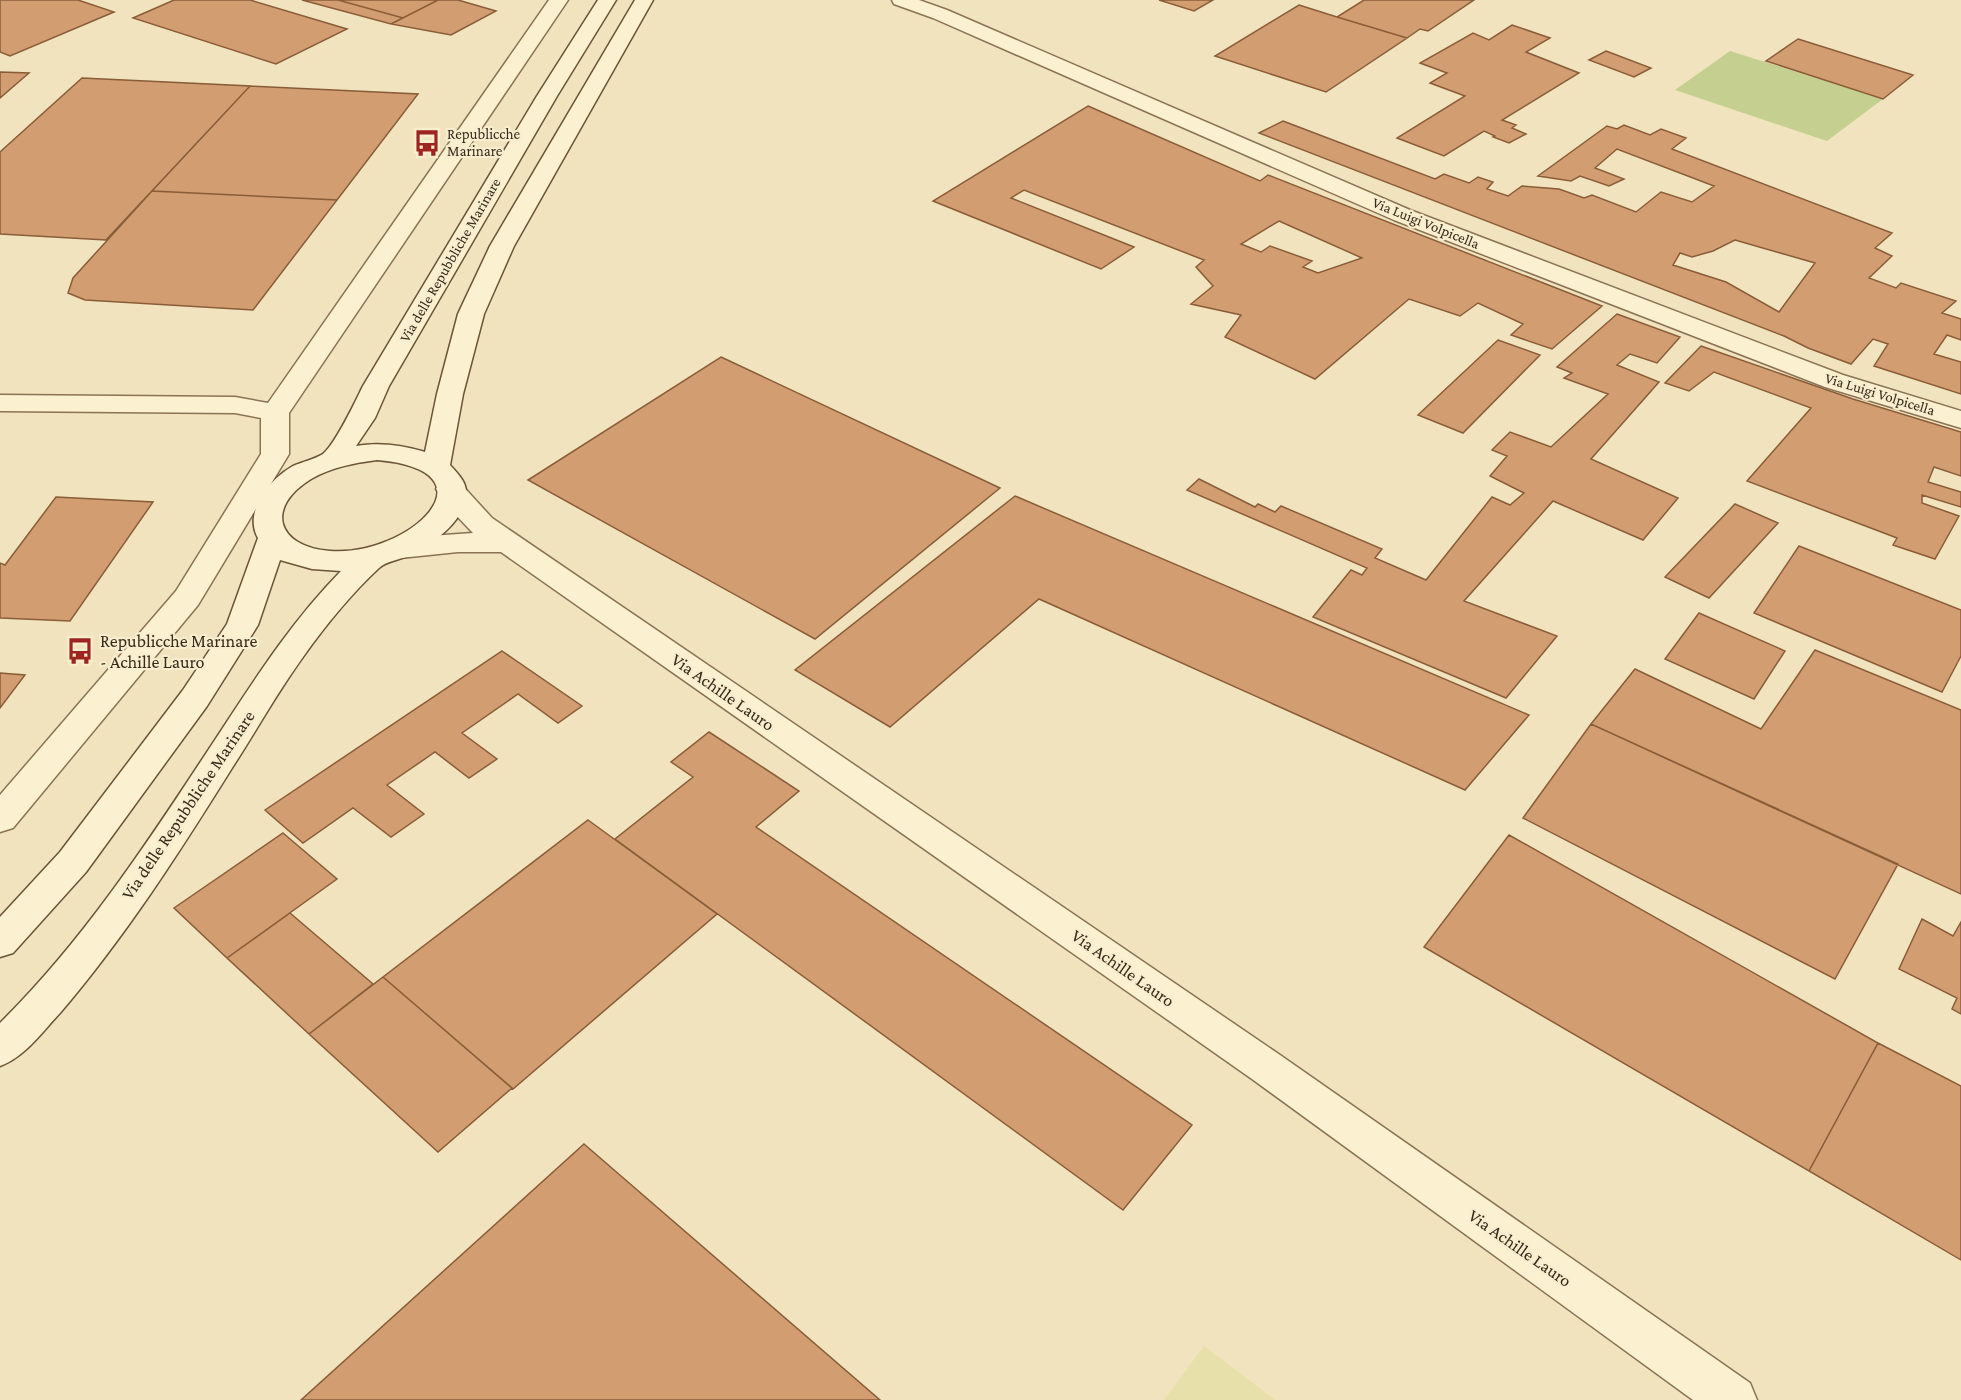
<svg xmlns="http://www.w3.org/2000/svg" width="1961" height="1400" font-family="'Crimson Pro',serif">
<rect width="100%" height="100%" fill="#f1e3bd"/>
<!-- farmland -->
<path fill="#e7e0aa" d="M1204 1346 1275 1400H1164Z"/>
<!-- green -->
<path fill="#c5cf90" d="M1730 51 1883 99 1827 141 1675 90Z"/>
<!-- building -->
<path fill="#d29d70" stroke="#8a5d39" stroke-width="1.5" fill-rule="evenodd" d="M0 0H78L114 12 10 56 0 52Z
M174 0H250L347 29 276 64 133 18Z
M302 0H338L403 18 391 24Z
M338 0H438L403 18Z
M438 0H458L496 11 451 35 391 24Z
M1159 0H1213L1194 11Z
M1364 0H1474L1428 31 1420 29 1407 38 1337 17Z
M1299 5 1337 17 1407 38 1326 92 1215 56Z
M1512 25 1550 38 1526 52 1579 73 1502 120 1516 125 1512 128 1526 134 1509 143 1493 137 1495 136 1484 131 1444 156 1397 138 1465 96 1430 83 1447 73 1420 63 1473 33 1489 40Z
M1798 39 1913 75 1883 99 1766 61Z
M1606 51 1651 68 1634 77 1589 60Z
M0 72 29 73 0 98Z
M82 78 250 86 106 240 0 234V152Z
M250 86 418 94 337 200 152 191Z
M1088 106 1260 181 1268 175 1602 306 1552 349 1511 335 1523 324 1478 303 1460 316 1409 299 1315 379 1225 337 1241 315 1191 304 1213 286 1196 267 1204 260 1024 190 1011 198 1134 247 1101 269 933 201ZM1279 221 1362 258 1318 273 1303 267 1312 261 1270 246 1261 252 1241 244Z
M1283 121 1435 179 1444 174 1469 183 1478 177 1493 182 1487 189 1508 196 1522 186 1559 189 1584 198 1592 195 1636 212 1661 192 1692 202 1714 186 1617 149 1595 168 1624 179 1609 186 1580 176 1571 181 1538 176 1607 126 1617 129 1624 125 1650 135 1661 129 1686 138 1672 149 1892 233 1875 248 1892 256 1869 278 1896 288 1901 283 1956 301 1942 313 1961 319V340L1947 335 1934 354 1961 362V394L1874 366 1888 344 1873 339 1851 364 1808 348 1784 336 1259 133ZM1735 240 1815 263 1779 312 1726 282 1673 265 1680 253 1692 257 1713 251Z
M152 191 337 200 253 310 85 300 68 293 73 278Z
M1617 314 1680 337 1657 363 1630 354 1617 365 1659 382 1591 459 1678 498 1643 540 1553 501 1464 601 1557 636 1506 698 1313 617 1351 570 1362 575 1367 568 1187 490 1199 479 1255 507 1258 504 1275 512 1281 506 1382 549 1375 558 1426 580 1492 497 1510 505 1524 493 1490 476 1507 456 1492 450 1510 432 1551 447 1608 394 1564 378 1572 373 1557 367Z
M1498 340 1540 355 1463 433 1418 415Z
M1701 346 1853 399 1961 432V476L1934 467 1928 482 1961 492V507L1922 495V503L1959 516 1935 559 1893 545 1897 538 1747 481 1811 408 1714 372 1689 391 1665 383Z
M721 357 1000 488 815 639 528 480Z
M1015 496 1529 715 1465 790 1039 599 890 727 795 670Z
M56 497 153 502 70 621 0 618V563L5 565Z
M1735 504 1778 523 1709 598 1665 577Z
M1799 546 1961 610V656L1942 692 1754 613Z
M1699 613 1785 651 1754 699 1665 659Z
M1815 650 1961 710V894L1591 724 1635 669 1761 729Z
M502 651 582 706 558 723 518 694 462 733 497 759 469 778 435 752 387 785 424 814 391 837 353 808 303 843 265 810Z
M0 673 25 675 0 708Z
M1591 724 1898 864 1835 979 1523 818Z
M709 732 799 791 756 827 1192 1125 1123 1210 615 839 693 777 671 762Z
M588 820 717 914 513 1089 383 977Z
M283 833 337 879 227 958 174 908Z
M1509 835 1878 1043 1809 1171 1424 947Z
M290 913 373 984 309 1034 227 958Z
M1922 919 1953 936 1961 922V1014L1952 1009 1957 998 1899 969Z
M383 977 512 1088 438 1152 309 1034Z
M1878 1043 1961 1086V1260L1809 1171Z
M584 1144 880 1400H301Z"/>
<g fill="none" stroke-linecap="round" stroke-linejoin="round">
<defs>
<path id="street" d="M549 0H568L289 413V454L198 605 13 828 0 832V795L176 591 261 454V418L235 413 0 411V395L235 397 268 403Z
M892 0H919L947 10 1410 210 1843 375 1961 411V428L1825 387 1394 220 933 18 894 4Z
M450 480 460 483 492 518 1280 1055 1750 1383 1757 1400H1693L1252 1079 501 552H458L400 558 389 555 385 548 389 541 400 538 473 533 452 511 436 489 440 483Z"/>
<path id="secondary" d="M598 0H616L557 96 389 386 375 418 356 446C379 442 402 445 425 452L437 394 458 314 490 246 635 0H653L514 246 484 314 463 394 450 465C457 473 466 481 466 492 468 519 430 547 408 556 399 560 386 561 379 568 351 594 325 626 303 657 277 693 256 731 232 768 179 853 125 937 60 1013 42 1032 25 1057 0 1066V1023C82 942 146 845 209 749 250 687 288 625 341 571L312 569 280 560 258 625 207 706 86 872 13 953 0 957V917L60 852 183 690 227 624 258 538C243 511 270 479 293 466 302 462 315 459 323 454 336 443 355 402 363 386L537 96ZM377 460C501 471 408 557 330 551 276 547 265 507 311 479 332 467 354 463 377 460Z"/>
</defs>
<!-- street casing -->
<use href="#street" stroke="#8a7355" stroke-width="3"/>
<!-- secondary casing -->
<use href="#secondary" stroke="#6b5438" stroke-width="3"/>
<!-- street -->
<use href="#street" fill="#fbf0d0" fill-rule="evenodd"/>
<!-- secondary -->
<use href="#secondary" fill="#fbf0d0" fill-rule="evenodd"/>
</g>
<!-- icons -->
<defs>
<symbol id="bus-bare" viewBox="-9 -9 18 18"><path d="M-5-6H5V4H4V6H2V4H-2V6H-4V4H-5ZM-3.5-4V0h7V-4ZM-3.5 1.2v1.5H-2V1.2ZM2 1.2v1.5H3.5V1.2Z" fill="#9d2521" stroke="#f8edcd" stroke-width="2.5" paint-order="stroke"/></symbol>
</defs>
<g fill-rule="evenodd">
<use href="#bus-bare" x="408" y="124" width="38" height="38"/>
<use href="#bus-bare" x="61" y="632" width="38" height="38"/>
</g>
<g text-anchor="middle" stroke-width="4.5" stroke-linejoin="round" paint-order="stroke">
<!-- far-poi labels -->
<g font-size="15" fill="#382a1b" stroke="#f8edcd" text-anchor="start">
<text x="447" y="139">Republicche<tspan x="447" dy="17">Marinare</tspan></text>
</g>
<!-- far-street labels -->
<g font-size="15" fill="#382a1b" stroke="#f8edcd">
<text transform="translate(1426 223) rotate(22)" y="5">Via Luigi Volpicella</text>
<text transform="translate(450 260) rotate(-60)" y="5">Via delle Repubbliche Marinare</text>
<text transform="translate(1880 394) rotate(17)" y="5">Via Luigi Volpicella</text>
</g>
<!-- poi labels -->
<g font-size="18" fill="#382a1b" stroke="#f8edcd" text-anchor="start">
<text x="100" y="647">Republicche Marinare<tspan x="100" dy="21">- Achille Lauro</tspan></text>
</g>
<!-- street labels -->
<g font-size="18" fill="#382a1b" stroke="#f8edcd">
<text transform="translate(723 692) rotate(35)" y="6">Via Achille Lauro</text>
<text transform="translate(188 805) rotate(-56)" y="6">Via delle Repubbliche Marinare</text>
<text transform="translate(1123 968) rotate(35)" y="6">Via Achille Lauro</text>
<text transform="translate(1520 1248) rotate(35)" y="6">Via Achille Lauro</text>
</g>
</g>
</svg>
